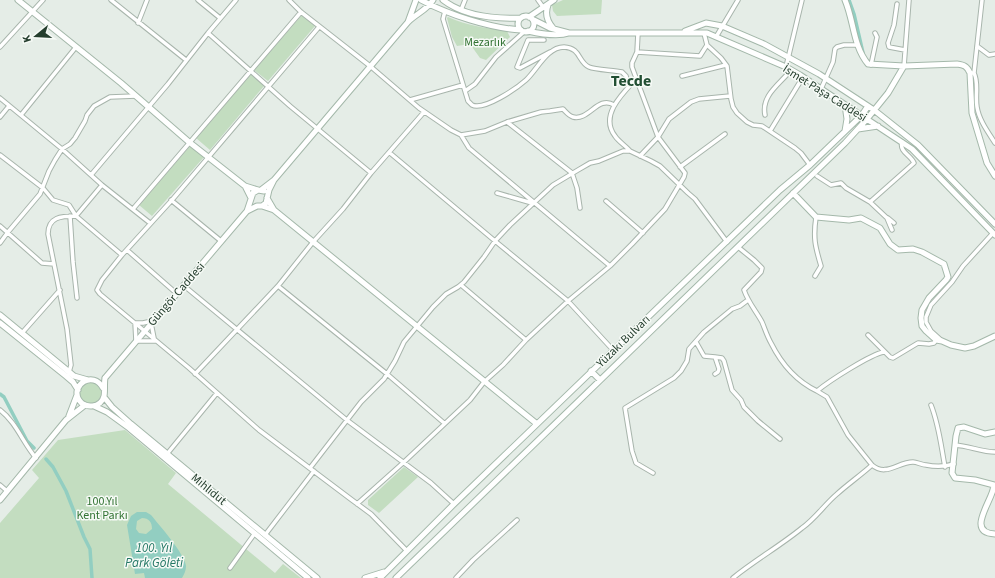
<svg xmlns="http://www.w3.org/2000/svg" width="995" height="578" font-family="'Source Sans 3',sans-serif">
<rect width="100%" height="100%" fill="#e5ede7"/>
<!-- green -->
<path fill="#c3ddc0" d="M563 0H602L601 14 557 16 553 11 552 5Z
M302 15 315 26 268 81 254 70Z
M448 17C467 26 487 28 507 31L510 37 486 60 480 58 470 44 457 46 452 37 447 18Z
M251 74 264 86 210 150 196 138Z
M190 146 204 157 152 216 139 205Z
M79 393a11 11 0 1 1 22 0a11 11 0 1 1-22 0Z
M125 430 176 473 168 484 275 573 283 564 301 578H0V523L39 478 32 470 58 440Z
M404 467 418 477 379 513 368 505V500Z"/>
<!-- water -->
<path fill="#92cec1" fill-rule="evenodd" d="M137 512H146L151 515C159 525 185 554 186 566 186 571 184 574 182 578H145L144 573 135 574 127 525 131 516ZM142 518C149 518 152 522 152 529L146 534 139 533 136 529 137 521Z"/>
<g fill="none" stroke-linecap="round" stroke-linejoin="round">
<!-- canal -->
<path stroke="#92cec1" stroke-width="3.5" d="M849 0 854 14 863 53
M0 394 4 397 27 441 34 448
M46 459 53 467 66 491 84 537 90 549 92 578"/>
<defs>
<path id="street" d="M111 0 186 60
M198 0 220 18
M289 0 301 12 370 66 419 108 451 130 461 135 485 131 507 122 541 112 550 111 563 109C566 112 569 116 573 117 589 121 598 95 614 105
M538 0 543 7
M897 4 894 25 888 43 889 47 905 50
M461 10 465 0
M445 11 443 19 468 101C469 102 471 104 472 105 484 111 517 88 526 80 537 70 547 47 564 47 581 48 578 62 589 67 596 70 614 70 622 72L626 76 629 86
M138 23 147 0
M319 27 172 200 122 255 102 280 97 290 100 294 189 368 259 430 352 500 371 514 407 551
M208 33 290 106 371 173
M716 37 738 0
M544 40H528L517 67 520 68 550 52
M707 45 721 58 727 66 731 99 733 107 737 113 747 122 753 125 762 126 795 148 801 153 810 165
M977 46 989 55 995 54
M0 47 43 0
M637 52 700 56 707 45 704 33
M871 65 877 37 875 33
M904 66 909 0
M786 67 802 0
M970 73H974C979 83 975 95 977 107 979 120 988 132 995 143
M974 73 982 0
M682 76 726 65
M821 89 833 62 835 49 837 47 844 45H857
M465 91 475 84 496 57 525 31
M0 98 62 149 102 185 150 223
M410 100 463 85
M21 115 76 47
M765 115C761 95 780 84 791 70
M0 117 9 106
M507 122 572 173 577 188 580 208
M770 131 803 77
M461 135 469 148 610 266
M630 151C626 146 619 142 615 136 599 115 623 93 637 78
M390 153 495 241 568 301 613 350
M0 155 43 188 53 200 69 205 76 216 122 255
M640 156 658 137 669 119 691 102 699 99 730 96
M680 167 725 134
M91 175 168 84 208 33 236 0
M817 176 831 185 841 183 846 188 870 202
M497 193 532 203
M171 200 221 241
M606 201 643 233
M133 209 301 12
M70 216 73 262 77 298
M888 218 894 223
M0 226 42 263 54 264
M892 230 887 218 870 202 914 163C911 155 899 152 902 142
M0 243 8 232 40 194 49 171 55 160 62 149 70 144 75 138 85 121 87 115 94 106 110 97 136 96
M738 247 754 260 762 268 761 272 744 290C748 302 756 311 762 322 765 329 767 336 771 343 781 363 796 381 817 391 829 381 871 354 884 352
M127 250 176 293
M815 276 821 266C815 246 813 238 816 217
M183 285 348 421 431 483 454 504
M461 285 526 340
M278 286 387 374 444 423
M152 321 143 323H135L136 341H155
M151 323 154 338
M22 333 60 290
M868 335 890 357 893 358 918 343 929 344 934 343 936 340
M941 340 931 331 926 322V317L931 305 952 282 963 266 993 233
M696 342 704 356 715 357 719 369 718 372 715 374
M715 357 722 358 724 361 732 390 741 400 744 407 758 421 780 439
M69 372 71 365 67 329 48 234C48 217 61 216 76 216L102 185
M195 374 278 286 313 242 343 209 371 173 424 112
M817 391 827 397 848 435 872 465
M931 405C939 425 941 446 945 467
M0 410C16 422 23 443 36 458
M955 445C969 446 982 452 995 452
M167 454 217 393
M310 468 361 402 384 379 395 361 404 342 433 307 446 294 458 287 464 282 484 257 495 241 510 225 553 185 578 170 590 163 599 161 623 151H630L651 161 660 166 688 193 695 199 727 242
M653 473 636 463 632 451 625 408 674 378 681 371 687 361 689 349 704 332 732 309 740 306 748 300
M0 485 7 491
M357 504 404 462 470 400 484 382 503 365 526 340 568 301 610 266 632 244 665 209 684 177 685 173 658 137 632 67V63L637 52 638 33
M265 535 314 471
M230 568 255 533
M456 578 473 560 517 520
M733 578C755 560 780 546 802 528 815 519 825 504 837 494 848 484 861 475 872 465 886 477 898 462 913 462 917 462 922 465 926 465 936 467 944 467 954 464"/>
<path id="secondary" d="M18 0 121 83 189 142 245 186
M416 0 408 22C416 14 428 9 433 0
M421 0C449 15 490 28 521 30
M443 0C465 17 495 19 521 18
M845 0C854 21 853 46 868 64L904 66 957 64C964 65 967 66 970 73L972 113 987 163 995 176
M548 5C545 13 547 21 553 28
M518 24a8 8 0 1 1 16 0a8 8 0 1 1-16 0Z
M529 17 554 0
M528 31C541 34 557 37 569 33L550 28 532 19
M685 31 706 23 722 26 764 44 819 74 874 110 918 145 995 224
M569 33H707L786 67 800 75 912 149 995 235
M858 129 878 126
M845 131 847 119 845 105
M261 190 274 180 408 22
M793 193 816 217 849 220 861 218 880 228 890 244 898 250 913 249 922 252 944 264 948 277 946 280 929 298 922 310 921 318 922 326 926 331 936 340 942 341 951 345 965 348 974 346 995 336
M251 198 245 186 258 190
M262 206 274 210 267 198
M274 210 537 424
M247 211 253 193 258 190 264 191
M0 315 68 371 74 376 88 380
M0 323 66 376 73 382 78 390
M591 371 600 380
M105 378 247 211 257 206H262L266 203 269 190 274 180
M103 388C93 370 70 385 79 400 85 409 101 408 104 396 105 392 104 383 105 378
M104 397 112 407 131 424 317 578
M94 406 107 412 129 428 308 578
M69 416 77 395
M995 432 985 434 964 427 958 428 956 436 952 473 955 478 975 480 994 485C994 499 964 533 995 534
M0 500 66 420 85 405
M365 578 384 572
M380 578 454 504 780 190 810 165 862 115 868 106
M396 578 845 143 867 119 888 93 904 66"/>
</defs>
<!-- street casing -->
<use href="#street" stroke="#a8b5ac" stroke-width="5.5"/>
<!-- secondary casing -->
<use href="#secondary" stroke="#a4b8aa" stroke-width="7"/>
<!-- street -->
<use href="#street" stroke="#fff" stroke-width="3.5"/>
<!-- secondary -->
<use href="#secondary" stroke="#fff" stroke-width="5"/>
</g>
<g text-anchor="middle" stroke-width="3" stroke-linejoin="round" paint-order="stroke">
<!-- park labels -->
<g font-size="12" fill="#327333" stroke="#f6faf6">
<text x="485" y="46">Mezarlık</text>
<text x="102" y="505">100.Yıl<tspan x="102" dy="14">Kent Parkı</tspan></text>
</g>
<!-- street labels -->
<g font-size="12" fill="#253e2e" stroke="#f6faf6">
<text transform="translate(825 93) rotate(32)" y="4">İsmet Paşa Caddesi</text>
<text transform="translate(176 294) rotate(-49)" y="4">Güngör Caddesi</text>
<text transform="translate(623 341) rotate(-44)" y="4">Yüzakı Bulvarı</text>
<text transform="translate(209 489) rotate(40)" y="4">Mıhlıdut</text>
</g>
<!-- water labels -->
<g font-size="13" font-style="italic" fill="#237765" stroke="#f6faf6">
<text x="154" y="552">100. Yıl<tspan x="154" dy="15">Park Göleti</tspan></text>
</g>
<!-- district labels -->
<g font-size="16" font-weight="bold" fill="#224f33" stroke="#f6faf6">
<text x="631" y="86">Tecde</text>
</g>
</g>
<!-- north arrow -->
<g transform="translate(36 36) rotate(252)" stroke="#f6faf6" stroke-width="3" paint-order="stroke">
<path d="M0-3L7 15L0 10L-7 15Z" fill="#253e2e"/>
<text y="-6" font-size="11" font-weight="bold" text-anchor="middle" fill="#253e2e">K</text>
</g>
</svg>
